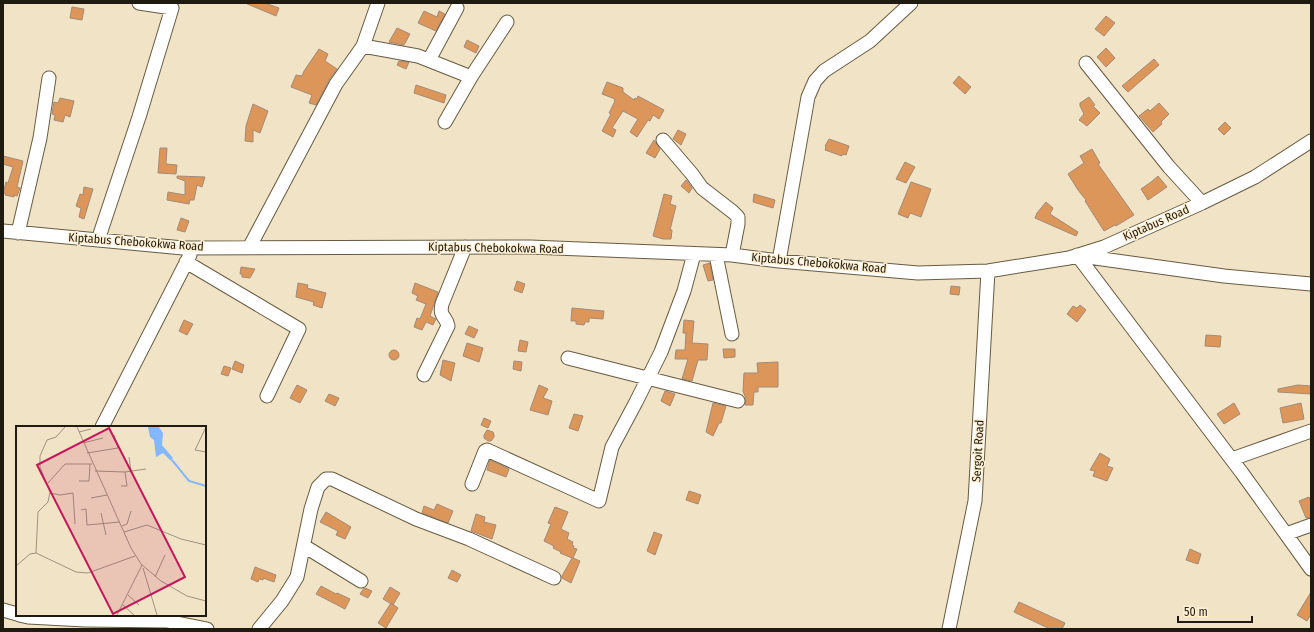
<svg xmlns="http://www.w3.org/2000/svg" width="1314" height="632" font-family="'Fira Sans Condensed',sans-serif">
<rect width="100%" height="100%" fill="#f1e3c6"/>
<!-- building -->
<path fill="#dd965a" stroke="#a38a77" d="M245 3H265L279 8 276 16Z
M72 7 84 9 82 20 70 18Z
M424 11 437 17 439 11 445 14 436 31 418 23Z
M1106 16 1115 23 1104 36 1095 29Z
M397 28 410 34 404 45 389 42Z
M467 40 479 46 476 53 464 47Z
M1106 48 1115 58 1106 67 1097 57Z
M319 49 328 54 325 61 337 69 329 80 316 105 309 103 312 95 291 87 296 75 302 76 304 71Z
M1154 59 1159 65 1128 92 1122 86Z
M399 61 409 62 406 69 397 65Z
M959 76 971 87 965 94 953 83Z
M607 82 623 88V92L634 100 635 98 637 99 638 96 664 110 659 119 653 115 650 121 648 120 637 137 630 132 638 119 623 111 612 128 616 130 613 137 602 131 611 114 609 113 615 101H614L615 99 602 94Z
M416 85 446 95 444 103 414 93Z
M1089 97 1095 105 1093 106 1100 113 1087 126 1079 120 1084 114 1080 106V103Z
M60 98 74 101 70 117 65 115 63 122 54 120 55 115 52 114 54 102 58 103Z
M1159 103 1169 114 1161 122 1162 124 1153 132 1139 116 1148 109 1150 111Z
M253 104 268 111 260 133 253 130V142L245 141 246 126Z
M1225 122 1231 128 1224 135 1218 129Z
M678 130 686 134 681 145 673 139Z
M829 139 849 146 846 155 842 154V156L825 150 826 147 825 146Z
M654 140 660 149 655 158 646 153Z
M160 148H167L166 164 177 165 176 174 158 173Z
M1092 149 1100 163 1098 164 1134 215 1116 226 1115 225 1104 231 1085 201 1086 200 1078 190 1068 174 1084 163 1080 156Z
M3 156 23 161 17 187 20 188 17 196 14 195V197L5 195 6 194 3 193 6 182 8 183 13 167 3 164Z
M905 162 915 167 906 183 896 179Z
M177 176 205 177 202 187 197 185 194 200H190L189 204 167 200 168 192 185 195V181L177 178Z
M1158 176 1167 187 1148 200 1141 189 1151 182Z
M686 180 692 188 689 193 681 186Z
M911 182 931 189 921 217 910 213 908 218 898 214Z
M84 187 93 189 84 219 79 217 81 208 76 206 80 194 83 195Z
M664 194 672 196 670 204 676 206 670 230H672L671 239H663L653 236Z
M754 194 775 200 773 208 753 202Z
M1046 202 1053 208 1050 214 1078 232 1076 236 1035 218 1037 213Z
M181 218 189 221 185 232 177 230Z
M710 263 713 280 708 281 703 265Z
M241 267 255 269 250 278 242 277V274H240Z
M517 281 525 284 522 293 514 290Z
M298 283 308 285 307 288 326 293 322 308 313 305 314 302 296 297Z
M415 283 438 292 430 316 436 319 433 325 426 322 422 330 414 327 417 318 420 319 426 304 416 300 418 296 412 293Z
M951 286 960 287 959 295 950 294Z
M1080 305 1086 310 1077 322 1067 314 1073 306 1077 308Z
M572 308 604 311 603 319 589 318V322H585L584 325 576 324V321H571Z
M184 320 193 324 187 335 179 331Z
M684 320 694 321 692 343 708 344 707 360H698L692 381 682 379 688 359H675L676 350H685L686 333H683Z
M469 326 478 330 474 338 465 334Z
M1206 335 1221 336 1220 347 1205 346Z
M520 340 528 342 526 352 518 351Z
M467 343 483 348 479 362 463 356Z
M723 349H735V357L724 358Z
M389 355a5 5 0 1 1 10 0a5 5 0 1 1-10 0Z
M443 360 455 363 451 381 440 375Z
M235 361 244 365 242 373 232 369Z
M514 361 522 362 521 371 513 369Z
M778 362V387H758V392H754L753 405H745L746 399 743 391 744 373H758L757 363Z
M224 366 231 368 228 376 221 374Z
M297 385 307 390 300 403 290 398Z
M539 385 548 389 543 398 552 401 548 415 530 410Z
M1298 385 1311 386V394L1278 392V389Z
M665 391 675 394 670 406 661 401Z
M329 394 339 398 335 406 325 401Z
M713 403 726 406 721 423H719L713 436 706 432Z
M1234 403 1240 414 1224 424 1217 414Z
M1301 403 1304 419 1283 423 1280 408Z
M574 414 583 416 578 431 569 428Z
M484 418 491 421 488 428 481 425Z
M487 430 493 432 494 435V437L491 441H488L484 438V435Z
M1100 453 1110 459 1107 466 1113 468 1107 481 1093 476 1095 471 1090 470Z
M490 460 509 469 506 477 487 470Z
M689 491 701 495 698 504 686 500Z
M1309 497 1311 503V517L1306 518 1299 501Z
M437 504 453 511 448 523 422 513 424 506 434 510Z
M555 507 568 512 561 529 569 533 567 539 573 542 572 545 574 546 573 548 577 549 573 558 580 561 571 583 562 578V576L572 558 560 553 561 552 553 548 554 546 544 541 551 524 548 523Z
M326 512 351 527 345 539 336 535 338 531 320 522Z
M476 514 485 517 484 522 496 525 492 539 471 531Z
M654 532 662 535 655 555 647 551Z
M1190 549 1201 554 1198 564 1186 560Z
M255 567 276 575 274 582 263 578V580L259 579 258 582 251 579Z
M452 570 461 575 457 582 448 578Z
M321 586 336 594 337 593 350 599 345 609 316 594Z
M390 587 400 593 393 605 383 599Z
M364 588H365L372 591 368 598 360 594Z
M1311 592V614L1307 621 1297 615Z
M1019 602 1065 623 1062 629H1050L1014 612Z
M391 603 398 608 386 628 378 623Z"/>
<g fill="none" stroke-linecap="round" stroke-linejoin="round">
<defs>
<path id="minor" d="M363 46 378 3
M429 60 457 8
M1086 63 1169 167 1202 203
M471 77 507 22
M663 140 692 174 702 188 733 212 738 217V224L732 255
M3 231 183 248 530 247 732 255 779 261 918 273 988 271 1069 258 1104 247 1202 203 1255 177 1311 141
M18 233 40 138 49 78
M98 240 139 117 172 8 139 3
M249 248 336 84 363 46 418 56 471 77 445 122
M716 255 732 334
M1077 255 1242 473 1311 569
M1081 256 1224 276 1311 284
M779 261 808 97 815 81 824 71 870 41 911 3
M186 262 299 329 267 396
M568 358 738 401
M424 375 448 326C446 315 439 318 442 304L465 247
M102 427 190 255
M1232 459 1311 431
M472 484 485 451 487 450 599 501 612 447 636 402 661 352 684 291 694 254
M1286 534 1311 525
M304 546 361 581
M3 610 17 614
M19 615 28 617 85 620 167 621 207 629
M259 629 282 601 297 577 311 509 318 487 326 479H332L416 519 469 539 554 578
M949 629 975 501 988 271"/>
</defs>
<!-- minor casing -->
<use href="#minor" stroke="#675b41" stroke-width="15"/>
<!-- minor -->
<use href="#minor" stroke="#fff" stroke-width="13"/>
</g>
<g text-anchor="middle" stroke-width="3" stroke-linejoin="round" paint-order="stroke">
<!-- street labels -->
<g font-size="12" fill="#201b10" stroke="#fff0d3">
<text transform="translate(1156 223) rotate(-24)" y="4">Kiptabus Road</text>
<text transform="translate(136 242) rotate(4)" y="4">Kiptabus Chebokokwa Road</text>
<text transform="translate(496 248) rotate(1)" y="4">Kiptabus Chebokokwa Road</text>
<text transform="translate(819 263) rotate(5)" y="4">Kiptabus Chebokokwa Road</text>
<text transform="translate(978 451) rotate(-87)" y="4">Sergoit Road</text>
</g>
</g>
<!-- overview -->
<g transform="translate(16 426)">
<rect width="190" height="190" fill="#f1e3c6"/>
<path d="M132 1H143L147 7 146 19 157 32 155 35 147 27 140 31 138 14 134 11Z" fill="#83b8fe"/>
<path fill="none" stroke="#83b8fe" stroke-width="2" d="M156 34 173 55 190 60"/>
<path fill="none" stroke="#9d937d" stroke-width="1" d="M61 1 115 122 125 138 145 155 171 170 190 175M190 1 179 24 190 26M63 6 75 3M67 17 87 12M71 27 102 22 98 9M113 31 115 45M79 45 109 46 111 60H105M109 46 130 43M63 55H73L74 38M32 57 49 38H76M34 67 44 69 57 67 59 98M75 72 91 69M65 84 70 83 71 99 104 96M85 87 90 109M106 100 111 98 115 85M108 106 131 99 165 113 190 119M20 127 22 86 32 76 34 66 24 41V30L31 14 40 11 49 1M0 140 14 128 20 127 60 146 72 147 119 130M127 142 141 189M139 151 149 129M112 169 123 179M107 179 118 189M101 189 126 139"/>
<path fill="#c2185b" fill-opacity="0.15" stroke="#c2185b" stroke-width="2" d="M93 2 169 151 97 188 21 39Z"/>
<rect width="190" height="190" fill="none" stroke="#201b10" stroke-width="2"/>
</g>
<!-- border -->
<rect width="1314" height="632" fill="none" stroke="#201b10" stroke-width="8"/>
<!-- scale -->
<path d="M1178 616v6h74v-6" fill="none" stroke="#201b10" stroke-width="2"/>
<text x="1184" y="616" font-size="12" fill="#201b10" stroke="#fff0d3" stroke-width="3" paint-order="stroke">50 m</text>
</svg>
